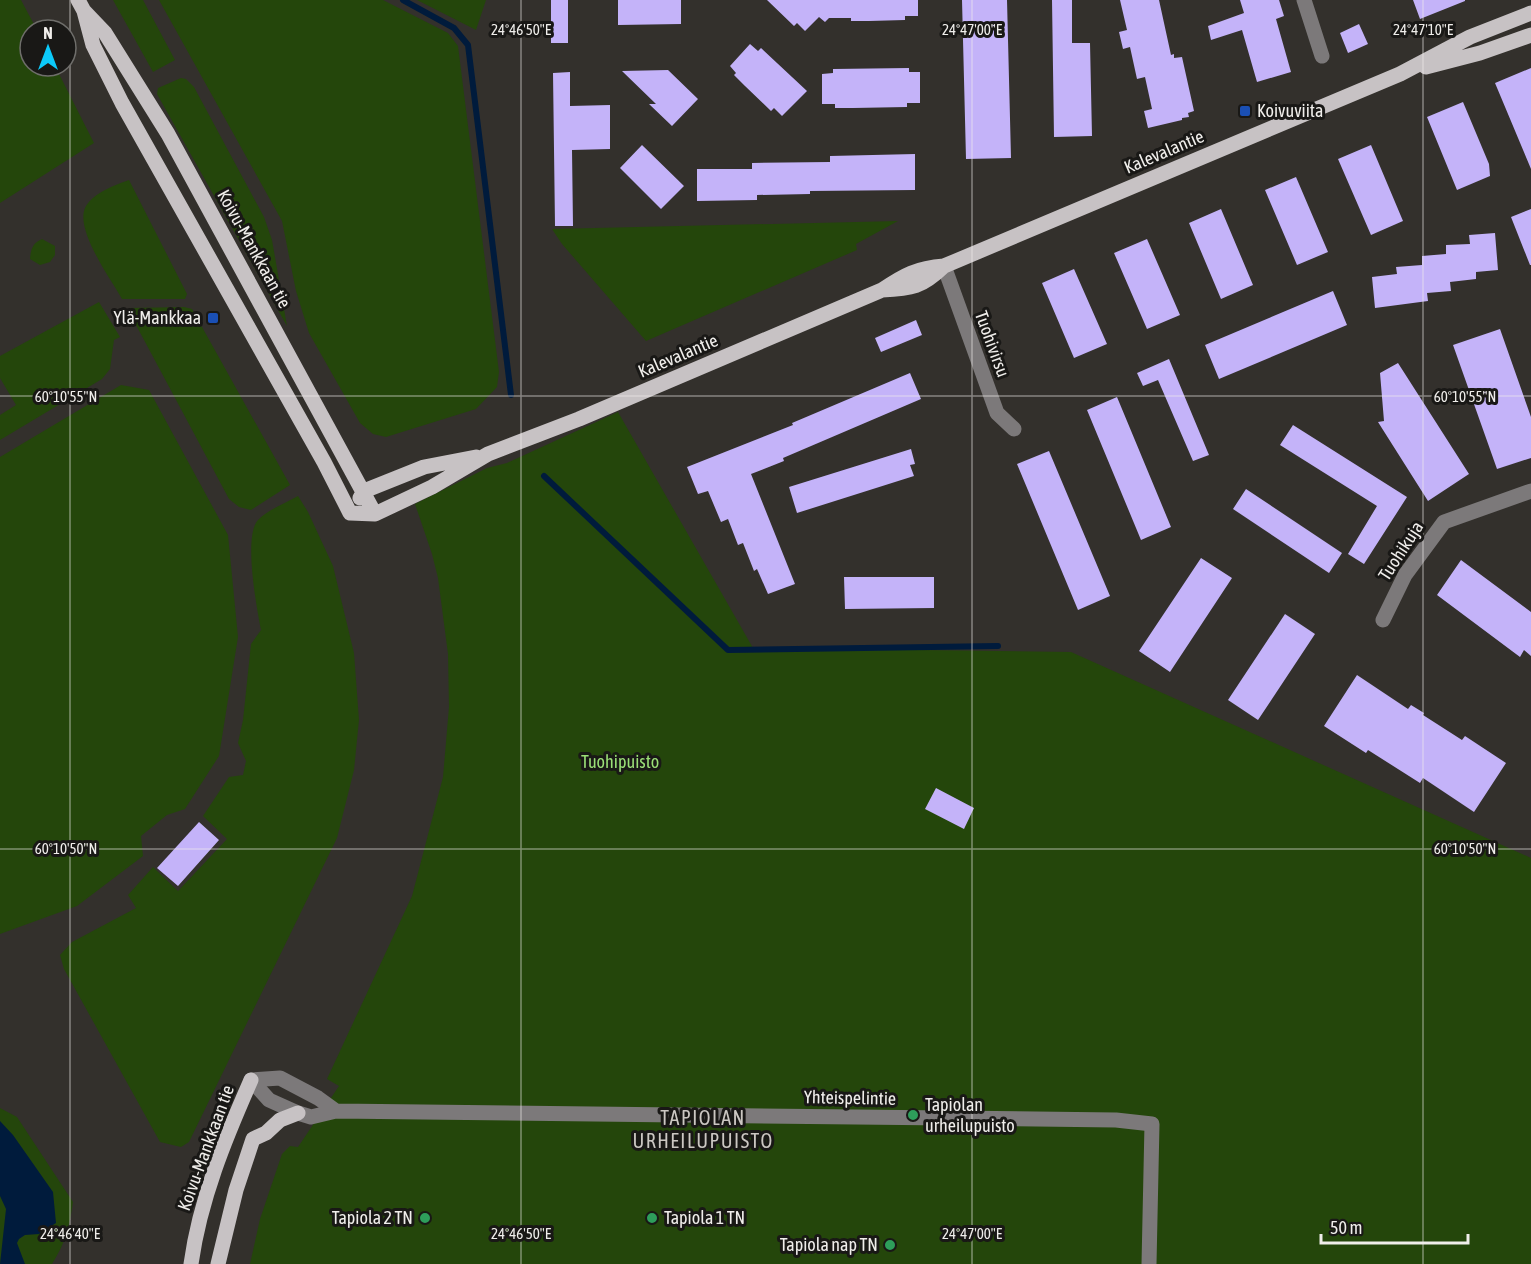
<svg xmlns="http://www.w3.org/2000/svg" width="1531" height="1264" font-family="'Asap Condensed',sans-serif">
<rect width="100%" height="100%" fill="#33302c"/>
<!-- green -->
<path fill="#24460b" d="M0 0H21L37 30H30V66H55L94 143 0 203Z
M113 0H143L175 60 153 72Z
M159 0H383L448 33 458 46 499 372 497 387 476 409 386 437 373 434 360 423 309 333 296 291 282 221Z
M417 0H486L476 30Z
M181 78 186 79 194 87 264 217 272 240 287 326 157 94 158 88Z
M129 180 187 294 185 299H122C111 279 73 228 86 206 95 192 115 185 129 180Z
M898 221 856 244 857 250 646 341 562 244 552 229Z
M42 239 55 246V255L50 262 40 265 30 259C31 248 33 243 42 239Z
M99 302 120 337 114 340 110 369 102 379 0 440V415L16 405 0 378V356Z
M184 307 192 309 290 485 251 510 239 507 229 499 128 310 130 308Z
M121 385 149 390 228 535 238 637 219 756 185 809 167 815 141 836 143 856 77 906 0 934V457Z
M618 412 753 648 1071 652 1531 858V1264H250L260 1219 282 1154 290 1146 298 1147 339 1086 327 1079 412 896 443 777 449 707 448 654 438 578 432 554 415 504 487 468 507 463Z
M298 496 308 512 333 566 354 653 359 720 354 770 337 838 189 1142 181 1147 160 1142 64 969 60 955 72 942 136 908 128 895 153 867 178 891 227 839 203 816 229 777 243 775 246 761 238 743 243 720 251 644 261 630C257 609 243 536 258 520 267 510 286 503 298 496Z
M0 1108 17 1117 73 1202C69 1228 66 1242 52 1264H0Z"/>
<!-- water -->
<path fill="#001b3c" d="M0 1121 13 1135 53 1192 56 1223 39 1234 25 1235 19 1239 17 1243 25 1264H0L6 1209 0 1196Z"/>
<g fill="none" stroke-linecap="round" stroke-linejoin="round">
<!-- stream -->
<path stroke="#001b3c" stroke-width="6" d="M403 0 454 28 468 45 511 395
M544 476 728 650 998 646"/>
</g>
<!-- building -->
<path fill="#c4b3f9" d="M551 0H568V43H551Z
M618 0H681V24L618 25Z
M767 0H918V16H905V20L869 21H851V18H829L825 22 819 17 805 31 797 23 794 26Z
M962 0H1007L1011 158 966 159Z
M1052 0H1072V43H1090L1092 136 1054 137Z
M1120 0H1159L1171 55 1174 54V58L1182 57 1194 111 1188 113 1189 117 1182 118V120L1148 128 1144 111 1152 109 1145 77 1137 79 1130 47 1123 49 1119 32 1127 30Z
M1240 0H1279L1284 16 1276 19 1291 72 1257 82 1242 30 1211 40 1208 26 1244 13Z
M1413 0H1465V1L1420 19Z
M1359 24 1368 44 1348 53 1340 33Z
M750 44 758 51 761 48 807 91 782 116 774 108 771 111 745 86 734 75 736 73 730 66Z
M909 68V72H920V103H907V107L853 108H835V104H822V74L833 73V69Z
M1531 68V169L1495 83Z
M668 70 698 99 672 126 649 104H656L622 71Z
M570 72V106L610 105V149L572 150 573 226H555L553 73Z
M1463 102 1489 164 1490 176 1457 190 1427 117Z
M642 145 684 186 661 209 620 168Z
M1371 145 1403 221 1371 235 1338 159Z
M915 154V190L810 191V194L757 195V200L697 201V169H752V163L830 162V156Z
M1296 177 1328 252 1297 265 1265 190Z
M1221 209 1253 285 1221 299 1189 223Z
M1531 209V265H1530L1511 217Z
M1495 233 1498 270 1476 272V279L1450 282 1451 291 1427 293 1428 301 1375 308 1372 277 1397 274 1396 267 1422 265V256L1446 254V245L1470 244 1469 235Z
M1147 239 1180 315 1147 329 1114 253Z
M1074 269 1107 344 1074 358 1042 283Z
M1333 291 1347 325 1219 379 1205 345Z
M916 320 922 335 881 352 875 338Z
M1500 329 1531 417V458L1497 469 1453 345Z
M1169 359 1209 455 1193 461 1158 380 1143 386 1137 373Z
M1398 363 1469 474 1428 501 1378 422 1384 421 1380 373Z
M910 373 921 399 783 458 784 461 751 474 795 584 768 594 757 569 754 571 743 543 738 545 728 519 721 522 708 491 698 494 687 467 793 425 792 423Z
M1117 397 1171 527 1141 540 1087 410Z
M1293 425 1407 497 1364 564 1348 554 1377 506 1280 445Z
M911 449 915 464 910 465 914 476 797 513 789 487Z
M1049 451 1110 596 1078 610 1017 464Z
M1246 489 1342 553 1329 573 1233 509Z
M1201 558 1232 578 1170 672 1139 651Z
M1461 560 1531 612V656L1524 650 1520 657 1437 595Z
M844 577H934V608L845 609Z
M1285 614 1315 634 1258 720 1228 700Z
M1357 675 1408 709 1411 705 1424 713 1423 715 1462 740 1465 736 1506 763 1474 812 1423 778 1420 783 1368 750 1366 753 1324 726Z
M936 788 974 808 964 829 925 809Z
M199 822 219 840 178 886 157 868Z"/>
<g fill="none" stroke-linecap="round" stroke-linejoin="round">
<!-- minor -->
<path stroke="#7c797a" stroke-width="15" d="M1304 0 1322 56
M944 266 997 413 1014 429
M1383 620 1405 575 1444 522 1531 491
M251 1080 269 1100 298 1113 311 1117 336 1111 1116 1120 1152 1124 1149 1264
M251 1080 280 1078 318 1098 336 1111"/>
<!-- major -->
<path stroke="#c7c2c4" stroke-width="15" d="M78 0 84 11 93 45 122 103 324 462 350 513
M84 11 105 33 168 134 375 514
M1426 67 1480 53 1531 35
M882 290C912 289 922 287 944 266
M360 498 364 491 424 467 476 457
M350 513 375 514 432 487 488 454 579 419 882 290C904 275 917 268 944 266L1400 74 1470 37 1531 13
M191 1264C200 1199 225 1139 251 1080
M218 1264 236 1190 253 1139 266 1133 280 1120 298 1113"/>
</g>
<!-- ticks -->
<path fill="none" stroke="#f0eeeb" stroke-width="1.5" stroke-opacity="0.45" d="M70 0V1264M521 0V1264M972 0V1264M1423 0V1264M0 396H1531M0 849H1531"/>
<!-- markers -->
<g fill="#1a4fb4" stroke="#191816" stroke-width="2">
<rect x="1239" y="105" width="12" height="12" rx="3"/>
<rect x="207" y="312" width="12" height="12" rx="3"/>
</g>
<g fill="#2e9e5b" stroke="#191816" stroke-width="2">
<circle cx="913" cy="1115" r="6"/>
<circle cx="425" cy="1218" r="6"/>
<circle cx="652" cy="1218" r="6"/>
<circle cx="890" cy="1245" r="6"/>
</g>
<g text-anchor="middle" stroke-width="6" stroke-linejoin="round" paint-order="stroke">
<!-- poi labels -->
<g font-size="18" fill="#f0eeeb" stroke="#191816" text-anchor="start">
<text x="1257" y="117">Koivuviita</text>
<text x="201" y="324" text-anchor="end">Ylä-Mankkaa</text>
<text x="925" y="1111">Tapiolan<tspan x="925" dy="21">urheilupuisto</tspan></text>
<text x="413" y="1224" text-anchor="end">Tapiola 2 TN</text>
<text x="664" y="1224">Tapiola 1 TN</text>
<text x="878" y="1251" text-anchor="end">Tapiola nap TN</text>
</g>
<!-- street labels -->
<g font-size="18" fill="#f0eeeb" stroke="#191816">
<text transform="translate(1164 152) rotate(-23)" y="6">Kalevalantie</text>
<text transform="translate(254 249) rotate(61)" y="6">Koivu-Mankkaan tie</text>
<text transform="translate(992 344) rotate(70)" y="6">Tuohivirsu</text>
<text transform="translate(678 356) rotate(-23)" y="6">Kalevalantie</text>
<text transform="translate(1401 551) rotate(-57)" y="6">Tuohikuja</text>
<text transform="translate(850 1098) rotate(1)" y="6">Yhteispelintie</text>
<text transform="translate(206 1148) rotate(-70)" y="6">Koivu-Mankkaan tie</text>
</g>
<!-- park labels -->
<g font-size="18" fill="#9bdf77" stroke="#191816">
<text x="620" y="768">Tuohipuisto</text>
</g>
<!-- neighbourhood labels -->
<g font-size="20" letter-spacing="1.5" fill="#cbc7c2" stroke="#191816">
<text x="703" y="1125">TAPIOLAN<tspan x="703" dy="23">URHEILUPUISTO</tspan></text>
</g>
</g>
<g font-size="15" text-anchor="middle" fill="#f0eeeb" stroke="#191816" stroke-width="6" stroke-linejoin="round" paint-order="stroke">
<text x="521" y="35">24°46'50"E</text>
<text x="972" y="35">24°47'00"E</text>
<text x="1423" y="35">24°47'10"E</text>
<text x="66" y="402">60°10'55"N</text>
<text x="1465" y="402">60°10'55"N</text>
<text x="66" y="854">60°10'50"N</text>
<text x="1465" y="854">60°10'50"N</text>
<text x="70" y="1239">24°46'40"E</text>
<text x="521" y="1239">24°46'50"E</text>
<text x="972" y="1239">24°47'00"E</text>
</g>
<!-- north arrow -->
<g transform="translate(48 48)"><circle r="28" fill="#191816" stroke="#6f6e6b" stroke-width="1.5"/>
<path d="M0-4.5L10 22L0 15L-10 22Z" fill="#0ccafa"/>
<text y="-9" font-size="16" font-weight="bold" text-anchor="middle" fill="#f0eeeb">N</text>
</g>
<!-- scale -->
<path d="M1321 1234v9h147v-9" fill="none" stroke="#f0eeeb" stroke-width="3"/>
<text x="1330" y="1234" font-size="18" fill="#f0eeeb" stroke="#191816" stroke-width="4.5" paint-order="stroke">50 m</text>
</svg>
